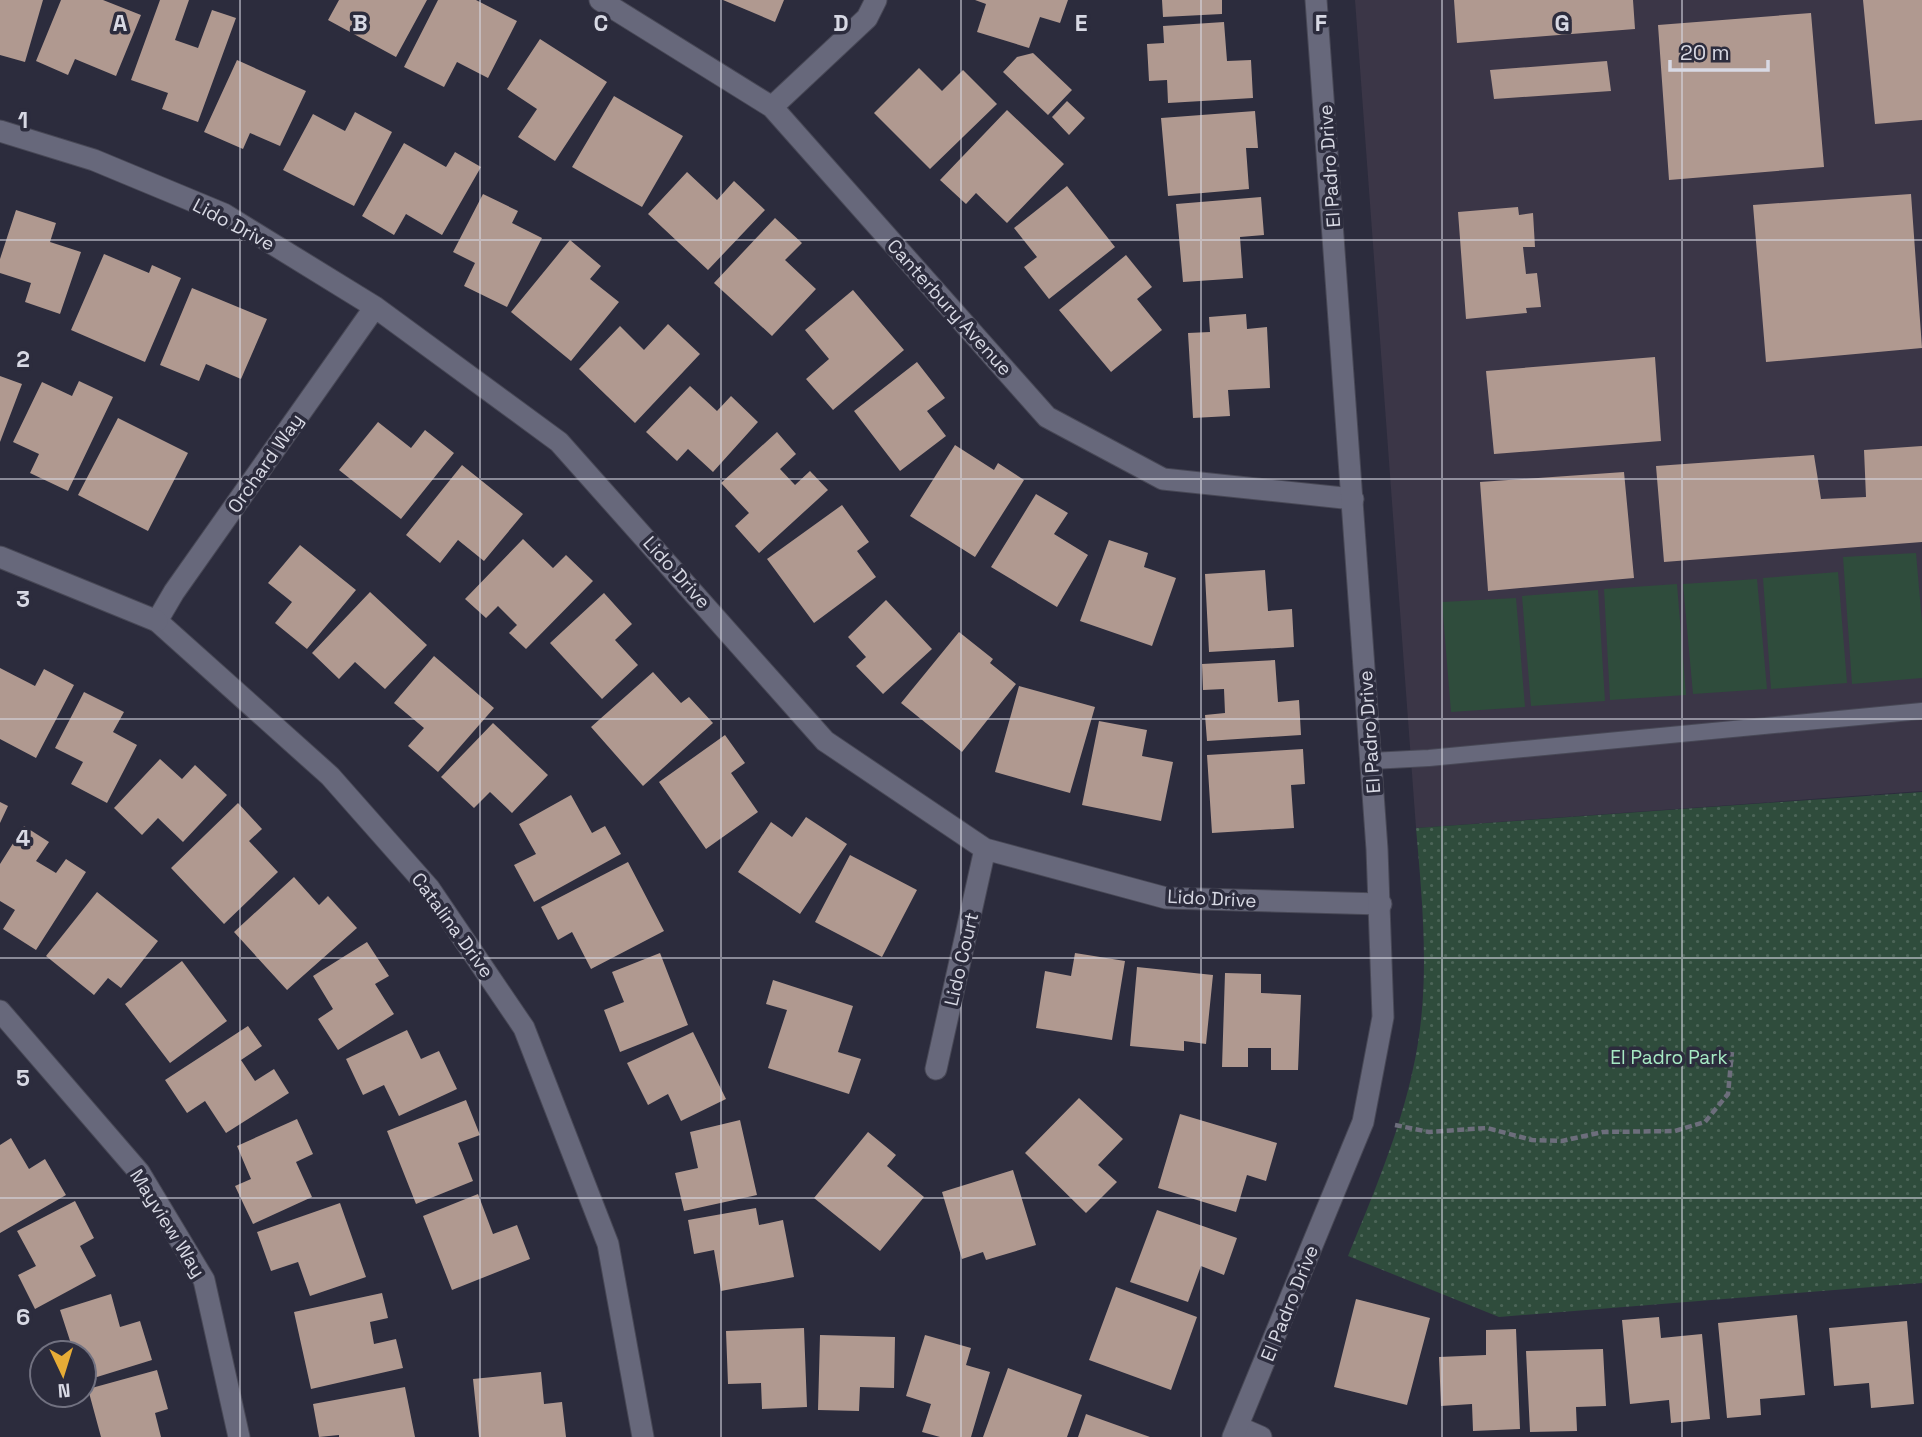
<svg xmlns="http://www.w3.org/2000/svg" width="1922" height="1437" font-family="'Space Grotesk',sans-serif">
<defs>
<pattern id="park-dots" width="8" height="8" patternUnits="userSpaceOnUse" patternTransform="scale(1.75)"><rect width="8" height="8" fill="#2f4c3c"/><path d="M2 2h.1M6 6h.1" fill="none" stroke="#4c6558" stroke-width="1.8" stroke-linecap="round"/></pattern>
</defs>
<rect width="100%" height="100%" fill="#2c2c3d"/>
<!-- education -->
<path fill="#3b3647" d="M1355 0H1922V791L1416 828Z"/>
<!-- green -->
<path fill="#2f4c3c" d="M1916 553 1922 622V678L1852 684 1843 557Z
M1838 572 1847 683 1771 689 1763 578Z
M1757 579 1767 689 1693 694 1683 584Z
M1677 584 1686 695 1610 700 1604 589Z
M1598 590 1605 701 1531 706 1522 596Z
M1516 598 1525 707 1451 712 1442 602Z"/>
<!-- park -->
<path fill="url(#park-dots)" d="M1922 792V1283L1499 1317 1348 1256C1373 1195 1399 1134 1413 1069 1431 990 1423 908 1416 828Z"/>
<!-- building -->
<path fill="#b09990" d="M0 0H43L25 62 0 55Z
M61 0H103L141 15 116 76 75 59 68 75 36 61Z
M160 0H189L175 40 198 48 212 10 236 18 198 122 162 109 168 93 131 80Z
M339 0H427L396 57 328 20Z
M438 0H476L517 21 488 78 457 62 444 87 404 67Z
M723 0H784L775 22Z
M975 0H1068L1060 23 1040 17 1029 48 977 32 986 4Z
M1162 0H1222V14L1163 17Z
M1454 0H1633L1635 29 1457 43Z
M1863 0H1922V120L1875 124Z
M1811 13 1824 167 1669 180 1658 25Z
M1224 22 1227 61 1251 60 1253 98 1168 103 1167 80 1149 81 1147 44 1164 43 1163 26Z
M540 39 607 82 555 161 518 137 537 109 507 89Z
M1033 53 1072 90 1048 115 1003 72 1017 57Z
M237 60 306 91 280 146 250 133 243 149 204 132Z
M1607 61 1611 91 1494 99 1490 70Z
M919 68 942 91 963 70 997 104 930 169 874 113Z
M614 96 683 136 642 207 572 167Z
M1067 101 1085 118 1069 135 1052 117Z
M1007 110 1064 164 1007 223 976 193 966 204 940 180Z
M1255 111 1258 148H1246L1249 189 1168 196 1161 118Z
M355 112 392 132 354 206 283 170 313 114 345 131Z
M404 143 446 167 455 152 481 167 442 235 406 214 394 235 362 216Z
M687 172 717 200 734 181 765 210 708 270 648 214Z
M1067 186 1115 247 1049 299 1024 267 1037 257 1014 228Z
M483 194 518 211 512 223 542 238 507 307 464 286 475 263 453 252Z
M1911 194 1922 348 1766 362 1753 205Z
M1261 197 1264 235 1240 237 1243 278 1183 282 1176 204Z
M1518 207 1519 215 1533 213 1535 247H1523L1526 274 1537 273 1541 307 1526 308 1527 313 1466 319 1458 212Z
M16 210 56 223 50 242 81 252 60 314 25 302 31 283 0 273V259Z
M775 218 802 243 785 260 816 289 772 336 714 283Z
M570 240 601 266 590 279 619 302 571 361 511 312Z
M104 254 149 273 152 265 181 278 145 362 71 330Z
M1126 255 1152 287 1137 299 1162 330 1111 372 1059 310Z
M192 288 267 319 241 379 206 364 199 381 160 365Z
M853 290 904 350 833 410 806 379 829 359 805 330Z
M1246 314 1247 329 1267 327 1270 388 1228 390 1230 416 1193 418 1188 333 1210 332 1209 317Z
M668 324 700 354 635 423 579 369 620 326 644 350Z
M1655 357 1661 441 1494 454 1486 371Z
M917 362 945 398 927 411 946 436 900 471 854 411Z
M0 376 22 384 0 442Z
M79 381 113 397 68 491 30 473 39 454 13 442 42 382 72 396Z
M690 386 717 411 731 396 758 422 713 472 688 449 677 461 646 432Z
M118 418 188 453 148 531 78 495Z
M378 422 411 448 425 430 454 453 401 519 339 470Z
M777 432 796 454 780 469 795 485 810 471 828 490 759 553 735 526 749 513 721 483Z
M955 445 994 470 998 463 1024 480 975 557 910 516Z
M1922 446V542L1664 562 1656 466 1814 455 1821 499 1866 497 1864 450Z
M462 465 523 514 484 561 458 540 440 563 406 535Z
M1624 472 1634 578 1488 591 1480 482Z
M1036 494 1068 513 1054 534 1088 555 1057 607 991 567Z
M842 505 869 542 857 551 876 577 814 623 767 559Z
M523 539 553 568 566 555 593 581 526 649 509 633 517 625 498 606 486 618 465 599Z
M1109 540 1148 553 1144 567 1176 578 1152 646 1080 621Z
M300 545 356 590 307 649 275 623 292 602 268 583Z
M1265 570 1268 611 1292 609 1294 647 1209 652 1205 574Z
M370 592 427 645 385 689 355 662 339 679 312 653Z
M604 593 632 624 615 640 638 665 602 699 550 643Z
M886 600 932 649 883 694 856 666 866 657 848 637Z
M959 632 993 659 990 663 1016 684 962 752 901 703Z
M434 656 494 708 438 772 408 746 424 728 394 703Z
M1275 660 1278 702 1299 700 1301 735 1207 741 1205 715 1225 713 1224 689 1203 690 1202 664Z
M0 668 35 686 44 669 74 685 36 758 0 739Z
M653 672 681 703 689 697 713 723 643 786 591 727Z
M1019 686 1095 707 1070 793 995 772Z
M84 692 124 712 113 732 137 745 107 803 71 784 83 762 55 748Z
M1099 721 1147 730 1142 756 1173 762 1161 821 1082 805Z
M493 723 548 775 512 813 490 792 474 808 441 777Z
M725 735 745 763 731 773 758 812 706 849 659 782Z
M1303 749 1305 784 1291 785 1294 828 1212 833 1207 755Z
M160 759 182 779 195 765 227 795 183 842 158 818 142 835 114 808Z
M571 795 592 833 605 826 621 854 534 902 514 865 536 854 519 824Z
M0 802 8 806 0 823Z
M238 803 262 829 249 841 278 872 224 924 171 868Z
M806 817 847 844 800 914 738 872 771 822 792 837Z
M24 826 49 842 36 861 56 873 66 859 86 872 36 950 3 929 15 910 0 901V864Z
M850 855 917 890 882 957 815 922Z
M628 862 664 931 591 969 572 932 558 940 541 907Z
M294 877 319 905 328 896 357 928 287 990 234 932Z
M97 892 158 941 121 988 108 978 94 995 46 956Z
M367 942 389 976 375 984 394 1014 338 1050 318 1019 333 1009 313 976Z
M660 953 688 1025 620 1052 604 1010 624 1002 612 972Z
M1075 953 1125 961 1112 1040 1036 1028 1045 971 1071 976Z
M182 961 227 1021 170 1063 125 1004Z
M1137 967 1213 975 1206 1044 1184 1041V1051L1130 1046Z
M1225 973 1261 974V993L1301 995 1298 1070H1271V1048H1248V1067H1222Z
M773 980 853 1006 838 1052 861 1059 849 1094 768 1068 787 1010 766 1004Z
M248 1026 262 1046 241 1060 255 1081 274 1069 289 1093 226 1133 205 1101 187 1113 165 1080Z
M407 1030 421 1059 439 1051 457 1089 399 1116 384 1085 363 1095 346 1059Z
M693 1032 726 1099 681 1121 668 1094 648 1105 627 1063Z
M1079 1098 1123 1139 1098 1165 1117 1182 1086 1213 1025 1153Z
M466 1100 480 1135 458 1143 473 1181 416 1204 387 1131Z
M1180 1114 1277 1143 1266 1181 1247 1175 1236 1212 1158 1188Z
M297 1119 313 1154 296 1162 312 1197 253 1224 235 1186 251 1179 237 1146Z
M740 1120 757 1195 684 1211 675 1173 698 1168 690 1132Z
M868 1132 896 1155 887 1166 924 1197 880 1251 814 1198Z
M11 1138 29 1169 45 1159 66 1195 0 1233V1145Z
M1013 1170 1036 1245 986 1260 983 1252 962 1259 942 1192Z
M478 1194 493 1234 517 1225 530 1259 452 1290 423 1216Z
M75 1201 94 1238 80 1246 96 1276 35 1309 18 1275 36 1266 17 1231Z
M340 1203 366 1277 310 1296 298 1262 271 1271 257 1232Z
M756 1208 759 1225 783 1220 794 1277 721 1291 714 1250 694 1254 688 1220Z
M1157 1210 1237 1238 1224 1275 1201 1266 1188 1302 1130 1282Z
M1116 1287 1197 1317 1171 1390 1089 1360Z
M382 1293 388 1318 370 1322 374 1344 396 1339 403 1368 311 1389 294 1312Z
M111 1294 120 1327 140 1321 152 1360 84 1381V1353H74L60 1310Z
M1356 1299 1430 1318 1407 1405 1334 1387Z
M1797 1315 1805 1395 1760 1399 1761 1415 1727 1418 1718 1323Z
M1659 1317 1661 1338 1702 1334 1710 1419 1671 1423 1669 1400 1630 1404 1622 1320Z
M1907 1321 1914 1404 1871 1408 1869 1383 1834 1386 1829 1328Z
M804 1328 807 1407 762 1409 761 1383 728 1384 726 1331Z
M1516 1329 1520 1429 1473 1431 1472 1404 1441 1406 1439 1357 1486 1355V1330Z
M820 1335 895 1337 894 1388 860 1387 859 1411 818 1410Z
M925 1335 971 1348 966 1365 990 1372 971 1437H940L922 1432 931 1404 906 1396Z
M1603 1349 1606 1406 1576 1407 1577 1431 1530 1432 1526 1351Z
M1008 1368 1082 1395 1067 1437H983Z
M157 1370 168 1409 155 1413 161 1437H101L88 1389Z
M541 1372 544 1404 562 1402 566 1437H479L473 1379Z
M405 1387 415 1437H339V1435L319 1437 313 1404Z
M1086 1414 1150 1437H1078Z"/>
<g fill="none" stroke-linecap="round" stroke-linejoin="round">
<defs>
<path id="lane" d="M1371 761 1429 758 1922 711"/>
<path id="street" d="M600 0 772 107 1047 417 1163 479 1353 499
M772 107 867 18 876 0
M0 131 94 160 224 214 375 307 559 442 825 741 985 849 1166 898 1381 904
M375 307 174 592 157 621 330 776 429 888 524 1028 608 1244 643 1437
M0 1011 139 1172 204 1280 239 1437
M936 1069 985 849
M1238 1427 1261 1437"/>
<path id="secondary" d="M0 557 157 621
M1233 1437 1363 1122 1383 1017 1377 849 1316 0"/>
</defs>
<!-- lane casing -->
<use href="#lane" stroke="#484856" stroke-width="18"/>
<!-- street casing -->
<use href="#street" stroke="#484856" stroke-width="23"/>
<!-- secondary casing -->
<use href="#secondary" stroke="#484856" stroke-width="23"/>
<!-- path -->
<path stroke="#6d6e7c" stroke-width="4.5" stroke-dasharray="7 3.5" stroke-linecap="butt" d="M1395 1125 1429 1132 1487 1128 1532 1140 1562 1141 1603 1132 1675 1131 1705 1122 1728 1094 1732 1052"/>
<!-- lane -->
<use href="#lane" stroke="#67687b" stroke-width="16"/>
<!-- street -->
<use href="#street" stroke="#67687b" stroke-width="21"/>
<!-- secondary -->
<use href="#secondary" stroke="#67687b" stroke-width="21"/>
</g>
<!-- grid -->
<path fill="none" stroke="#d8d9e4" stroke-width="2" stroke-opacity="0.55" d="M240 0V1437M480 0V1437M721 0V1437M961 0V1437M1201 0V1437M1442 0V1437M1682 0V1437M0 240H1922M0 479H1922M0 719H1922M0 958H1922M0 1198H1922"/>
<g text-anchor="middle" stroke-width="7" stroke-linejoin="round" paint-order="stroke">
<!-- street labels -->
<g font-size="19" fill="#d8d9e4" stroke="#2c2c3d">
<text transform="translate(1329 166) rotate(-94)" y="7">El Padro Drive</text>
<text transform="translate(234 224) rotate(28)" y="7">Lido Drive</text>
<text transform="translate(950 307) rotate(48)" y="7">Canterbury Avenue</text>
<text transform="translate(265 463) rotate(-55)" y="7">Orchard Way</text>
<text transform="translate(677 572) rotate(48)" y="7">Lido Drive</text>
<text transform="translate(1369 732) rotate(-94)" y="7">El Padro Drive</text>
<text transform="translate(1212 898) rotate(3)" y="7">Lido Drive</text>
<text transform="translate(453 925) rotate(54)" y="7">Catalina Drive</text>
<text transform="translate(961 959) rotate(-77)" y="7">Lido Court</text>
<text transform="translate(168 1223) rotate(58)" y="7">Mayview Way</text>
<text transform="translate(1289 1303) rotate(-68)" y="7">El Padro Drive</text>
</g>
<!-- park labels -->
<g font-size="19" fill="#a7eac4" stroke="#2c2c3d">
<text x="1669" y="1064">El Padro Park</text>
</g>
</g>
<g font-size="23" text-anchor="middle" font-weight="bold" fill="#d8d9e4" stroke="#2c2c3d" stroke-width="7" stroke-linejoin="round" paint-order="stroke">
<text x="120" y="31">A</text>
<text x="360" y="31">B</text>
<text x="601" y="31">C</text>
<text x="841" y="31">D</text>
<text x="1081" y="31">E</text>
<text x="1321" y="31">F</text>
<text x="1562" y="31">G</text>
<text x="23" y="128">1</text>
<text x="23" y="367">2</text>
<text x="23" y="607">3</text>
<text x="23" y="846">4</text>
<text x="23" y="1086">5</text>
<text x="23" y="1325">6</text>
</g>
<!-- north arrow -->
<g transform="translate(63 1374) rotate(176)"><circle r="33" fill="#2c2c3d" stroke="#717180" stroke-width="2"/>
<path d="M0-5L12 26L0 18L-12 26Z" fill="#e7ac36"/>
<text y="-10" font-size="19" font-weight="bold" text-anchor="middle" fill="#d8d9e4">N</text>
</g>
<!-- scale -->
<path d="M1670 60v10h98v-10" fill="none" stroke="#d8d9e4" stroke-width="3.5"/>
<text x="1680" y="60" font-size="21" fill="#d8d9e4" stroke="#2c2c3d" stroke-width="5" paint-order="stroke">20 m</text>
</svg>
